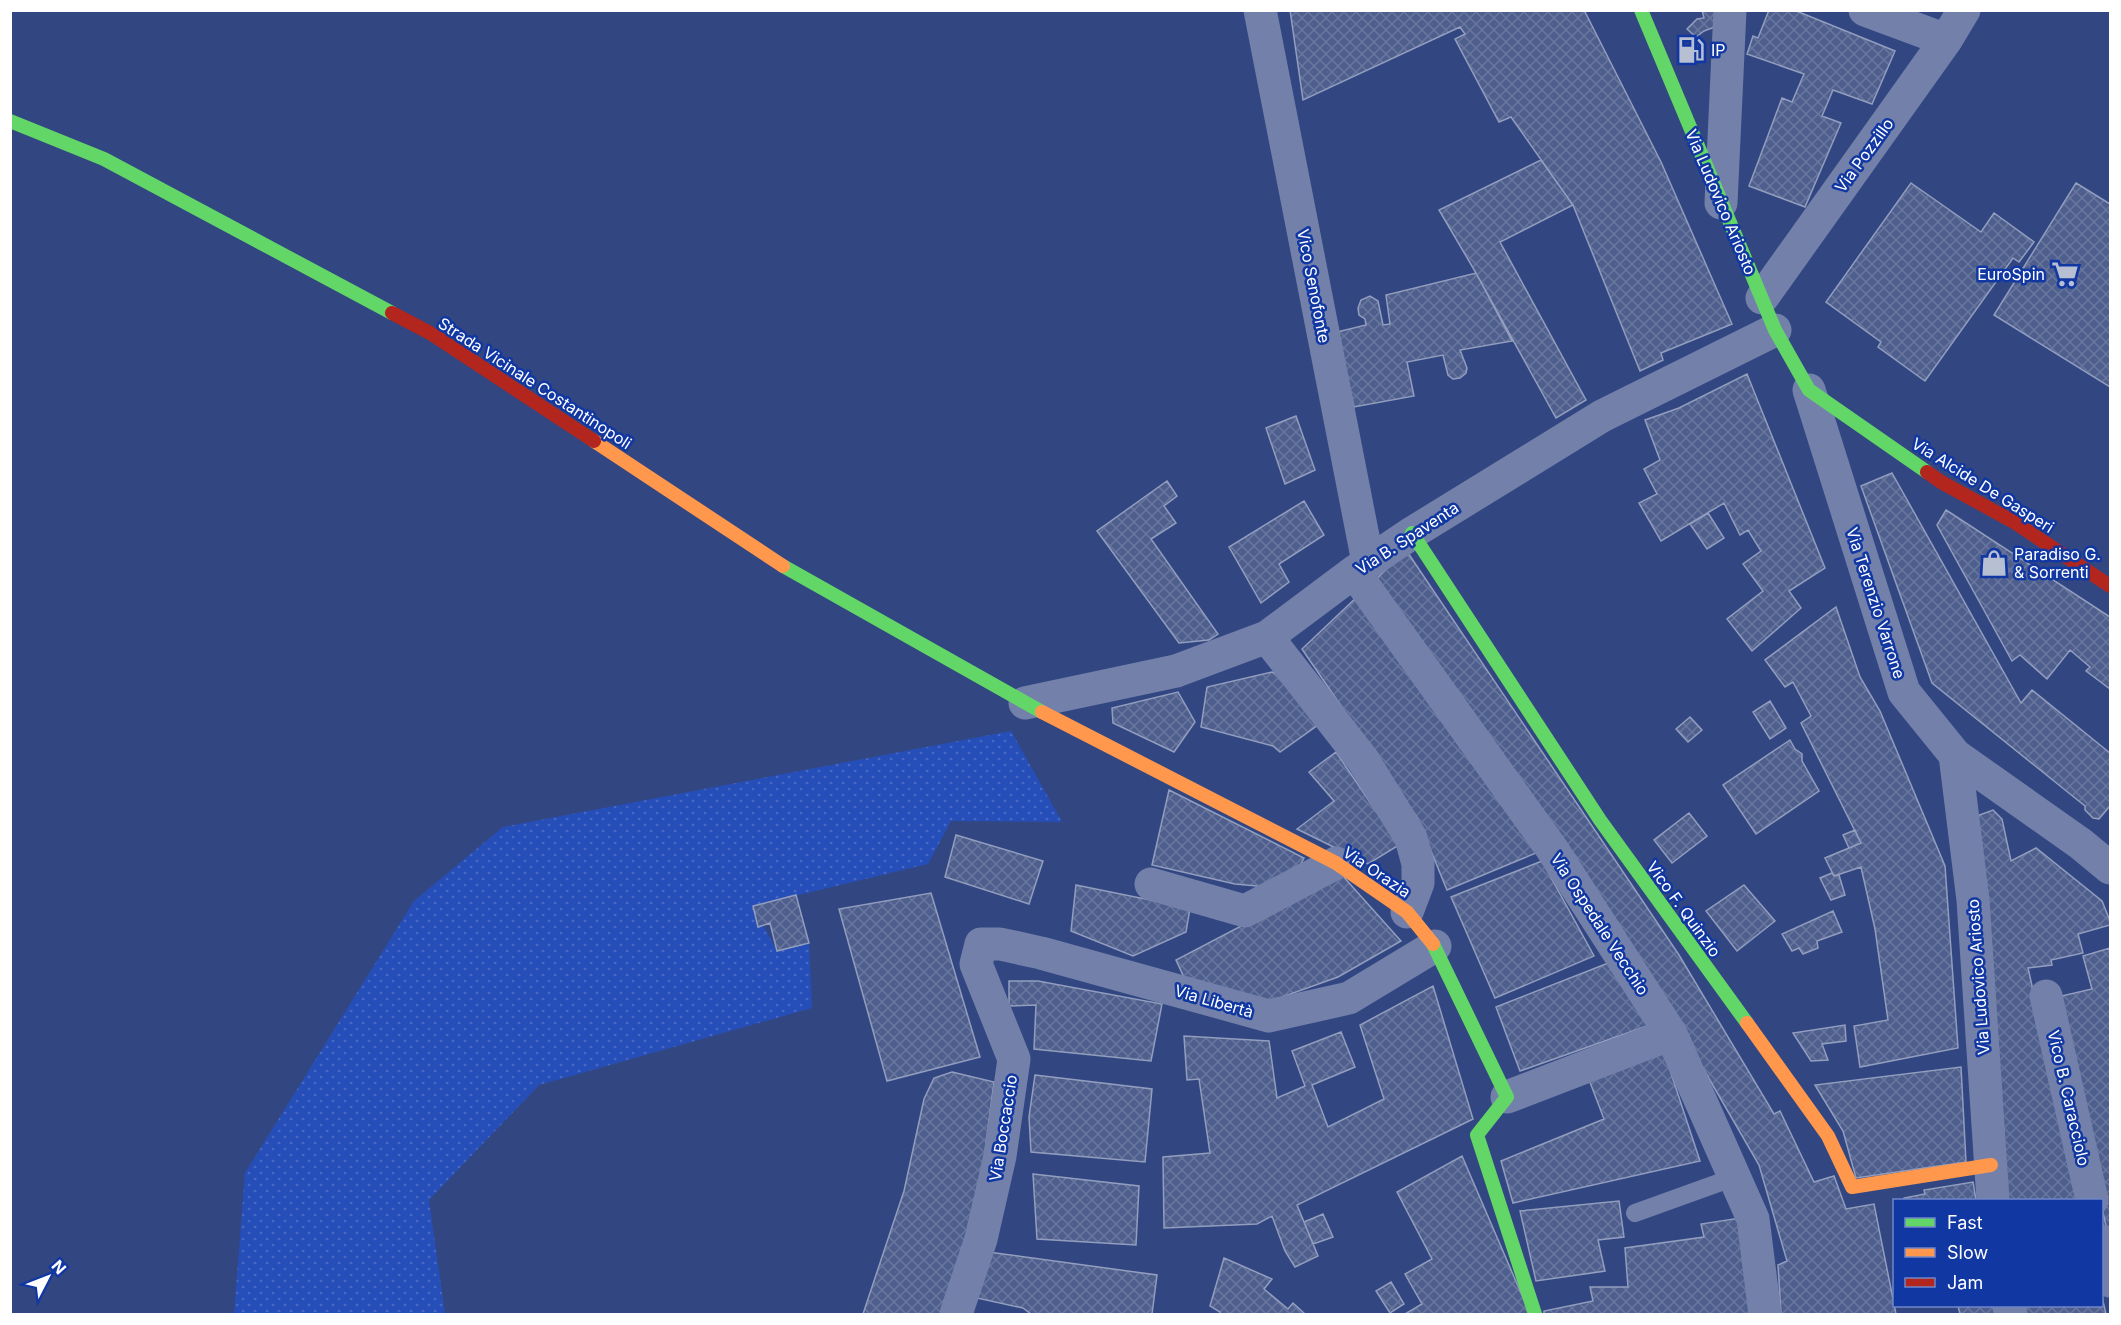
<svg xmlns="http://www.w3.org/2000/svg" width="2121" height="1325" font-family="Inter,sans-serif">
<defs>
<pattern id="park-dots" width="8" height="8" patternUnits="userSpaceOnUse" patternTransform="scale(1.5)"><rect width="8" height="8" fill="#264eb8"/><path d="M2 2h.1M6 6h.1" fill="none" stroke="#4769c3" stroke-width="1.8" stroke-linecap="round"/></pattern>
<pattern id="building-cross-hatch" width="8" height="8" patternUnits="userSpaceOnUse" patternTransform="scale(1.5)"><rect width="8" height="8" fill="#4e5f8e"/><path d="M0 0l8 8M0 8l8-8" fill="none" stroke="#69779f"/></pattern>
</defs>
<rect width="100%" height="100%" fill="#324782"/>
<!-- park -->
<path fill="url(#park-dots)" d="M1011 731 1062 822 951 821 928 864 753 906 777 951 809 943 812 1008 539 1085 429 1200 445 1314H234L245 1173 414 901 503 827Z"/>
<!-- building -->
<path fill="url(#building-cross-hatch)" stroke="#939ebe" stroke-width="1.5" d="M1290 10H1584L1661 162 1732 324 1661 353 1663 360 1640 371 1573 205 1511 117 1499 122 1455 39 1465 34 1460 27 1303 100Z
M1702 10H1722L1715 27 1704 31 1696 37 1687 29 1697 19 1704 18Z
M1769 10H1794L1895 51 1872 104 1833 90 1822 116 1841 123 1805 207 1749 186 1782 98 1792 102 1804 74 1747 54 1753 36 1758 38Z
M1541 160 1573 205 1500 242 1586 400 1556 418 1476 273 1439 210Z
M1911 183 1981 232 1994 213 2034 242 2019 262 2013 258 1925 381 1878 347 1881 342 1826 302Z
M2076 183 2110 204V387L1994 315Z
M1476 273 1512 341 1460 350 1467 368 1466 373 1460 378 1453 379 1448 375 1443 355 1407 362 1414 396 1354 407 1337 332 1366 325 1365 319 1359 315 1358 308 1361 300 1370 296 1378 301 1383 325 1390 324 1386 295Z
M1747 374 1825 568 1789 591 1801 608 1752 651 1727 619 1763 591 1743 564 1761 551 1748 530 1740 535 1724 503 1661 541 1639 503 1657 494 1644 469 1660 460 1645 420 1679 408Z
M1296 416 1315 470 1285 484 1266 428Z
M1892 473 2021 703 2032 690 2110 753V806L2099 819 2093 818 2085 810V806L1932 683 1861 486Z
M1167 481 1177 496 1164 506 1176 523 1151 539 1218 634 1209 640 1179 643 1097 531Z
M1304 501 1324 535 1279 564 1289 582 1261 603 1229 547Z
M1946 510 2110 617V689L2086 671 2090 667 2070 650 2047 679 2020 655 2012 661 1937 525Z
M1708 513 1724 538 1707 549 1690 524Z
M1406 550 1679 955 1774 1114 1780 1111 1814 1182 1834 1176 1846 1209 1874 1204 1896 1314H1781L1778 1265 1787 1261 1759 1165 1685 1037 1376 579Z
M1357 597 1536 853 1447 890 1417 817 1302 649Z
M1836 607 1860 677 1880 711 1945 866 1958 1048 1860 1067 1854 1026 1888 1020 1875 929 1861 867 1834 876 1825 858 1861 843 1801 723 1811 716 1793 682 1785 687 1765 660Z
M1272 672 1283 677 1318 725 1280 752 1273 746 1201 727 1207 687Z
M1178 692 1195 722 1174 752 1113 723 1112 708Z
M1770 701 1786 728 1770 739 1753 712Z
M1690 717 1702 730 1688 742 1676 729Z
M1790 740 1795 749 1802 754V761L1819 791 1756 834 1723 785Z
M1336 752 1399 845 1368 864 1297 829 1334 801 1309 772Z
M1169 790 1304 858 1294 876 1268 887 1235 884 1152 865Z
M1993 810 2002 819 2011 861 2036 848 2102 901 2110 921V925L2078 934 2083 953 2051 960 2052 965 2028 968 2080 1200H2000L1974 817Z
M1689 813 1707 836 1672 863 1654 840Z
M1855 830 1861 843 1849 848 1843 835Z
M956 835 1043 861 1029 904 945 877Z
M1542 861 1594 956 1495 998 1451 897Z
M1832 873 1834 876 1839 875 1845 895 1831 900 1820 878Z
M1341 874 1401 941 1338 977 1268 1002 1188 986 1176 960Z
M1076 885 1190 908 1186 932 1133 956 1071 931Z
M1744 885 1775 921 1737 951 1706 911Z
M931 893 980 1057 887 1081 839 909Z
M796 895 809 943 777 951 770 923 758 927 753 906Z
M1833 911 1842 932 1817 941 1818 948 1803 954 1799 948 1792 951 1782 934Z
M2110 948V1243L2053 998 2092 989 2083 956Z
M1611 962 1647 1026 1520 1071 1496 1007Z
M1009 981H1038L1162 1004 1151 1061 1034 1049 1036 1005 1009 1006Z
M1433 986 1473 1119 1297 1205 1318 1256 1295 1267 1285 1251 1272 1216 1257 1224 1164 1228 1163 1157 1210 1153 1199 1079 1187 1080 1184 1036 1269 1041 1277 1098 1305 1086 1292 1051 1341 1032 1355 1067 1312 1085 1328 1127 1384 1099 1360 1025Z
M1845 1025 1846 1041 1822 1044 1828 1060 1811 1061 1793 1033Z
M1663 1049 1700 1161 1513 1203 1501 1161 1604 1119 1588 1077Z
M1961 1067 1966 1162 1856 1178 1843 1131 1815 1085Z
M952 1072 994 1082 977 1213 945 1314H863L904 1191 924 1099 934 1078Z
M1035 1075 1152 1089 1145 1162 1031 1152 1029 1117Z
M1462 1156 1530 1314H1405L1422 1304 1405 1274 1432 1259 1397 1192Z
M1033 1174 1139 1186 1136 1245 1037 1239Z
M1973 1182 1976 1200H1904V1198L1925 1194 1924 1190Z
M1619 1201 1624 1237 1598 1240 1605 1271 1536 1281 1520 1211Z
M1323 1214 1333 1237 1313 1244 1304 1222Z
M1740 1218 1755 1314H1544V1311L1593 1301 1590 1287H1628L1625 1248 1704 1237 1701 1224Z
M988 1252 1157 1275 1152 1314H1031L1023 1308 977 1298Z
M1224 1258 1272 1279 1264 1289 1288 1309 1293 1303 1305 1314H1219L1220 1312 1210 1306Z
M1391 1282 1404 1304 1390 1313 1376 1291Z
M2102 1297 2106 1314H2017L2015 1306H2102Z
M1958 1306H1993L1995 1314H1960Z"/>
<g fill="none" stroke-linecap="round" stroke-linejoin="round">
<!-- lane -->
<path stroke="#7381aa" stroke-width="18" d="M1635 1213 1735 1177"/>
<!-- street -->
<path stroke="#7381aa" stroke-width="33" d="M1260 10 1368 562
M1865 10 1946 40
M1721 203 1730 10
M1762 298 1946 40 1964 10
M1809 390 1904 692 1955 755 2081 844 2110 868
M1354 572 1552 849 1671 1034 1753 1219 1765 1314
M1267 637 1363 760 1411 838 1418 864V883L1407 912
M1025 703 1176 671 1267 637 1354 572 1412 533 1602 416 1775 330
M1955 755 1973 900 1993 1200
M1151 884 1245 911 1336 863
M2046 996 2092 1200
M1507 1097 1671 1034
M2102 1241 2110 1281
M2009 1306 2011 1314
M956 1314 981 1239 1000 1156 1014 1059 976 964 981 944H1000L1041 953 1269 1016 1349 998 1435 946"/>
<!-- fast -->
<path stroke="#63d668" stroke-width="14" d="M1641 10 1775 330 1809 390 1927 472
M10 121 104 159 392 313
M1412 533 1600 820 1747 1023
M783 566 1042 712
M1433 944 1507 1097 1477 1135 1535 1314"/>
<!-- slow -->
<path stroke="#ff974d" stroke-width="14" d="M594 441 783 566
M1042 712 1336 863 1407 912 1433 944
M1747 1023 1828 1136 1852 1187 1991 1165"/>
<!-- jam -->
<path stroke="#b3261e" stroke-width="14" d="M392 313 430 333 594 441
M1927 472 1941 482 2014 522 2110 586"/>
</g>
<!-- icons -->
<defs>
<symbol id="fuel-bare" viewBox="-9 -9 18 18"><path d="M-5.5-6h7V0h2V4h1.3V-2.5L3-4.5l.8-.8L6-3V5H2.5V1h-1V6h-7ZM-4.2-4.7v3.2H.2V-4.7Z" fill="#b7bfd3" stroke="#1137a3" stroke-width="2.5" paint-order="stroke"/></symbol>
<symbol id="supermarket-bare" viewBox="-9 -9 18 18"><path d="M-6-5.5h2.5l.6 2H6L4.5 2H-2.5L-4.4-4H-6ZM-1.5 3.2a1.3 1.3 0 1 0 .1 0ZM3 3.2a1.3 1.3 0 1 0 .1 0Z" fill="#b7bfd3" stroke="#1137a3" stroke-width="2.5" paint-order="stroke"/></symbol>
<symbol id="shop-bare" viewBox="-9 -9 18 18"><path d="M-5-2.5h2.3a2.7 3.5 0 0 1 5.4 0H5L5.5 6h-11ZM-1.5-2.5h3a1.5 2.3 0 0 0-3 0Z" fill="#b7bfd3" stroke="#1137a3" stroke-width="2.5" paint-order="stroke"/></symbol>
</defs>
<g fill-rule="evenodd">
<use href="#fuel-bare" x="1672" y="31" width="38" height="38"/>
<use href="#supermarket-bare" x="2046" y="255" width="38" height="38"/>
<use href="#shop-bare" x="1975" y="544" width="38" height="38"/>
</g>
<g text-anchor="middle" stroke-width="5" stroke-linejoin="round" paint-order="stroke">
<!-- poi labels -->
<g font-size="16" fill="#fff" stroke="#1137a3" text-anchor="start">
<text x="1711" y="56">IP</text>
<text x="2045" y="280" text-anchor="end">EuroSpin</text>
<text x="2014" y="560">Paradiso G.<tspan x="2014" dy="18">&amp; Sorrenti</tspan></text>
</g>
<!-- street labels -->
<g font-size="16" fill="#fff" stroke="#1137a3">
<text transform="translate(1864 155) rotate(-54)" y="6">Via Pozzillo</text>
<text transform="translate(1721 202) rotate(67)" y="6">Via Ludovico Ariosto</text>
<text transform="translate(1314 286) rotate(79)" y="6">Vico Senofonte</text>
<text transform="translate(535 383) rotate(33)" y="6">Strada Vicinale Costantinopoli</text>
<text transform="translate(1983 485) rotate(32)" y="6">Via Alcide De Gasperi</text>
<text transform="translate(1407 538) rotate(-33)" y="6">Via B. Spaventa</text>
<text transform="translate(1876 603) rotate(72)" y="6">Via Terenzio Varrone</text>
<text transform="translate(1377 872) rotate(34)" y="6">Via Orazia</text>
<text transform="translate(1684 909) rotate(54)" y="6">Vico F. Quinzio</text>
<text transform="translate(1600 924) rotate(57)" y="6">Via Ospedale Vecchio</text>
<text transform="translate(1978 977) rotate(-94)" y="6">Via Ludovico Ariosto</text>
<text transform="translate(1214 1001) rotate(16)" y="6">Via Libertà</text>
<text transform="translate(2069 1098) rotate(77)" y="6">Vico B. Caracciolo</text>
<text transform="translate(1003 1128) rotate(-81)" y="6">Via Boccaccio</text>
</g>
</g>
<!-- border -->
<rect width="2121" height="1325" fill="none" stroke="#ffffff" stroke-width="24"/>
<!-- legend -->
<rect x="1893" y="1199" width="210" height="108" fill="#1137a3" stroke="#7087c8" stroke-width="1.5"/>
<rect x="1905" y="1218" width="30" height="9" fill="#63d668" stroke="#7087c8" stroke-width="1.5"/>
<text x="1947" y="1229" font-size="18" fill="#ffffff">Fast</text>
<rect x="1905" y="1248" width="30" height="9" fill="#ff974d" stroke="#7087c8" stroke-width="1.5"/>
<text x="1947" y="1259" font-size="18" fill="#ffffff">Slow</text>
<rect x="1905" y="1278" width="30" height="9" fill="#b3261e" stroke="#7087c8" stroke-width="1.5"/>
<text x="1947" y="1289" font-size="18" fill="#ffffff">Jam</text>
<!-- north arrow -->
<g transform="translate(48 1277) rotate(48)" stroke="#1137a3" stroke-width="4.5" paint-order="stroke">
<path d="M0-4.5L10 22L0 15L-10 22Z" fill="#ffffff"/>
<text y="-9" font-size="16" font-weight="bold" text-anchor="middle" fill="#ffffff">N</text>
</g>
</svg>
